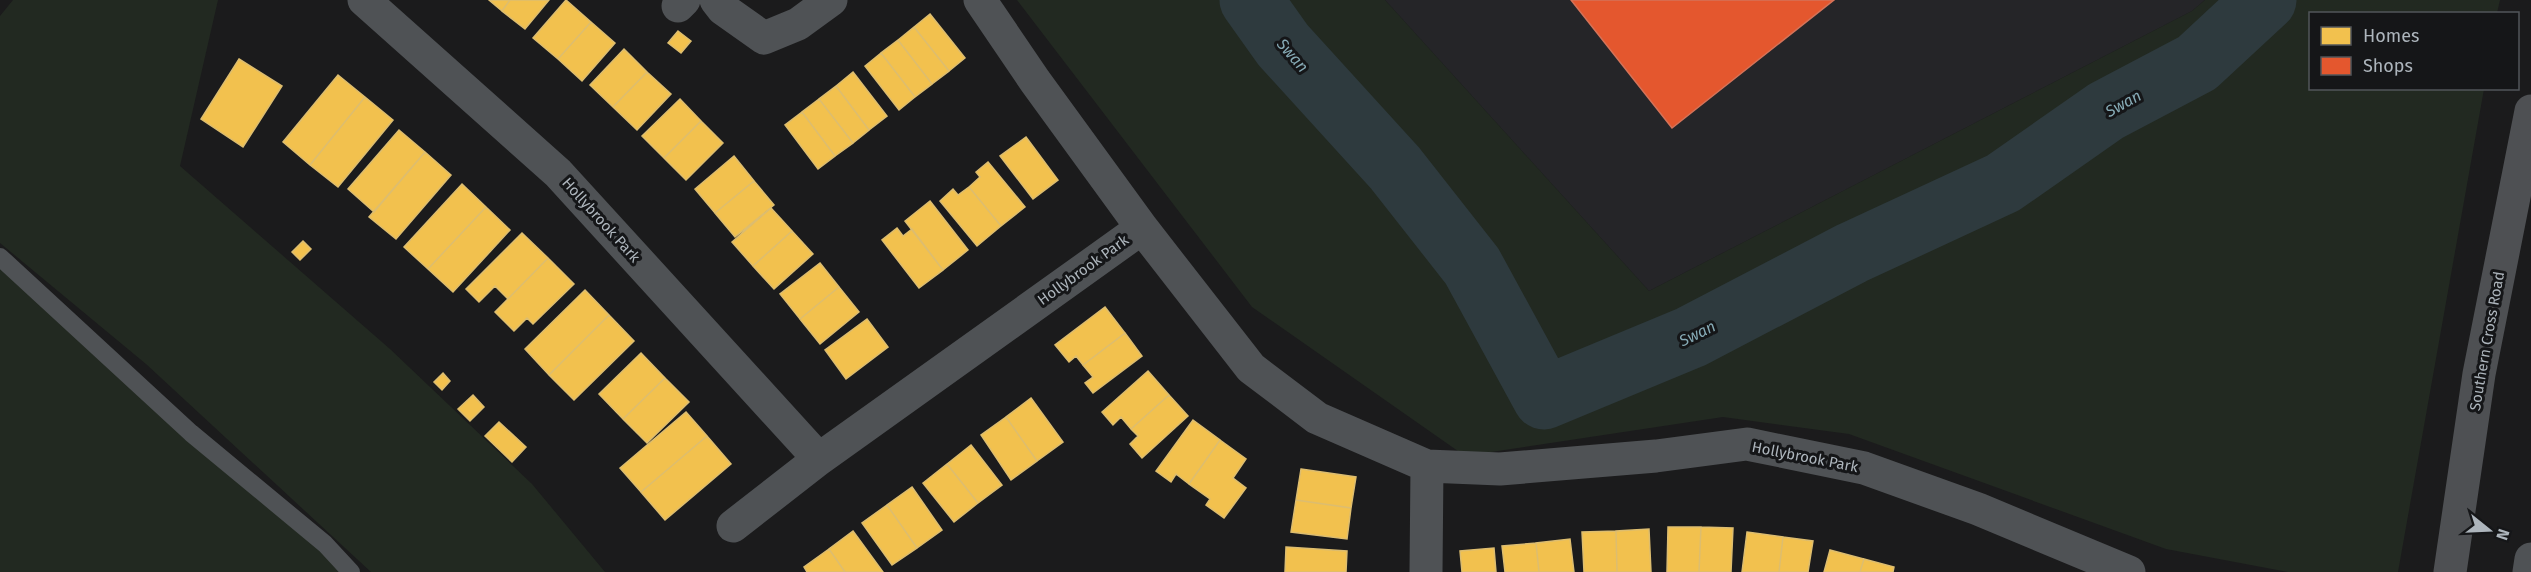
<svg xmlns="http://www.w3.org/2000/svg" width="2531" height="572" font-family="'Fira Sans',sans-serif">
<rect width="100%" height="100%" fill="#1b1b1c"/>
<!-- built -->
<path fill="#252528" d="M1385 0H2205L2192 11 1649 291Z"/>
<!-- green -->
<path fill="#222921" d="M13 0H218L180 166 390 349 532 484 605 572H371L146 364 0 243V16Z
M1017 0H1385L1649 291 2192 11 2205 0H2500L2497 13 2310 14V88L2484 89 2398 572H2288L2166 549 1849 434 1723 417 1465 456 1252 307Z
M0 257 351 572H0Z"/>
<!-- homes -->
<path fill="#f2c14e" stroke="#ddbd6f" stroke-width="1.5" d="M489 0H510L502 11Z
M510 0H549L525 29 502 11Z
M566 0 591 22 558 59 533 38Z
M930 14 965 58 949 71 914 27Z
M591 22 615 43 582 81 558 59Z
M914 27 949 71 932 84 898 40Z
M678 31 691 41 681 53 668 43Z
M898 40 932 84 915 97 881 53Z
M624 49 647 72 613 107 590 85Z
M881 53 915 97 899 110 865 66Z
M239 59 282 86 243 147 201 119Z
M647 72 671 94 637 130 613 107Z
M853 72 887 116 869 130 836 86Z
M338 75 365 97 310 165 283 142Z
M836 86 869 130 853 143 819 99Z
M365 97 393 120 338 187 310 165Z
M680 99 701 121 664 158 642 136Z
M819 99 853 143 835 156 802 112Z
M802 112 835 156 818 169 785 125Z
M701 121 723 143 686 180 664 158Z
M399 130 425 152 374 212 348 189Z
M1026 137 1058 180 1033 199 1000 156Z
M425 152 451 175 396 239 369 217Z
M734 156 754 181 715 213 695 189Z
M988 162 1025 207 1001 226 969 187 980 177 976 172Z
M754 181 774 205 735 237 715 213Z
M462 184 486 207 428 269 404 247Z
M969 187 1001 226 977 246 940 201 953 189 958 195Z
M930 201 968 250 943 270 905 221Z
M486 207 510 230 453 292 428 269Z
M771 208 792 231 753 266 732 242Z
M897 228 903 236 912 229 943 270 919 288 882 240Z
M792 231 813 254 774 289 753 266Z
M522 233 548 258 508 299 495 286 479 302 466 289Z
M303 241 311 249 300 260 292 252Z
M548 258 574 284 533 324 527 318 514 331 495 312Z
M820 263 839 287 800 319 780 294Z
M839 287 859 312 820 344 800 319Z
M585 290 609 315 549 375 525 349Z
M1105 307 1125 333 1083 365 1076 356 1069 362 1055 345Z
M609 315 634 341 574 400 549 375Z
M867 319 888 347 846 379 825 350Z
M1125 333 1142 356 1093 393 1085 383 1093 377 1083 365Z
M641 353 665 378 623 419 599 394Z
M1148 371 1169 395 1131 429 1121 417 1113 425 1102 412Z
M443 373 450 381 442 390 434 382Z
M665 378 689 402 647 443 623 419Z
M473 395 484 407 470 421 458 409Z
M1169 395 1188 416 1142 458 1130 444 1138 436 1131 429Z
M1031 398 1063 442 1037 461 1006 417Z
M686 412 707 436 641 492 620 468Z
M1006 417 1037 461 1011 480 981 435Z
M1193 420 1220 440 1189 484 1176 474 1171 482 1156 471Z
M499 422 526 447 512 462 485 436Z
M707 436 731 464 665 520 641 492Z
M1220 440 1246 459 1233 478 1246 488 1224 518 1206 505 1210 499 1189 484Z
M971 445 1002 485 978 503 947 464Z
M947 464 978 503 954 522 923 483Z
M1301 469 1356 477 1351 508 1296 500Z
M912 487 942 530 917 548 887 505Z
M1296 500 1351 508 1347 539 1291 532Z
M887 505 917 548 892 565 862 523Z
M1668 527H1701L1699 572H1667Z
M1701 527 1733 528 1731 572H1699Z
M1649 529 1651 572H1617L1616 531Z
M853 531 883 572H845L829 549Z
M1616 531 1617 572H1584L1582 532Z
M1747 532 1783 537 1779 572H1742Z
M1783 537 1813 541 1808 572H1779Z
M1570 539 1574 572H1539L1536 543Z
M1536 543 1539 572H1505L1502 546Z
M1286 547 1347 551 1346 572H1285Z
M1494 548 1496 572H1462L1460 551Z
M829 549 845 572H807L804 567Z
M1830 550 1864 559 1860 572H1824Z
M1864 559 1894 567 1893 572H1860Z"/>
<!-- shops -->
<path fill="#e4572e" stroke="#d47359" stroke-width="1.5" d="M1571 0H1834L1672 128Z"/>
<g fill="none" stroke-linecap="round" stroke-linejoin="round">
<!-- river -->
<path stroke="#2e3a3e" stroke-width="63" d="M1251 0 1283 45 1395 168 1472 266 1544 398 1691 337 1852 253 2003 183 2106 111 2197 63 2265 0"/>
<!-- service -->
<path stroke="#4f5255" stroke-width="18" d="M0 257 191 433 325 544 351 572"/>
<!-- minor -->
<path stroke="#4f5255" stroke-width="33" d="M364 0 558 173 819 459 1142 228
M716 0 723 9 764 38 798 24 831 0
M980 0 1035 81 1142 228 1251 368 1317 418 1427 466 1500 469 1656 456 1747 444 1864 468 1978 509 2129 572
M678 6 684 0
M733 526 819 459
M1426 572 1427 466
M2529 572 2531 559"/>
<!-- secondary -->
<path stroke="#4e5053" stroke-width="33" d="M2450 572 2479 374 2531 111"/>
</g>
<g text-anchor="middle" stroke-width="6" stroke-linejoin="round" paint-order="stroke">
<!-- street labels -->
<g font-size="15" fill="#adb5bc" stroke="#151618">
<text transform="translate(601 220) rotate(48)" y="5">Hollybrook Park</text>
<text transform="translate(1083 270) rotate(-36)" y="5">Hollybrook Park</text>
<text transform="translate(2487 341) rotate(-80)" y="5">Southern Cross Road</text>
<text transform="translate(1805 457) rotate(11)" y="5">Hollybrook Park</text>
</g>
<!-- water labels -->
<g font-size="16" font-style="italic" fill="#86aab5" stroke="#151618">
<text transform="translate(1293 55) rotate(49)" y="6">Swan</text>
<text transform="translate(2123 103) rotate(-29)" y="6">Swan</text>
<text transform="translate(1697 333) rotate(-26)" y="6">Swan</text>
</g>
</g>
<!-- legend -->
<rect x="2309" y="12" width="210" height="78" fill="#151618" stroke="#52565a" stroke-width="1.5"/>
<rect x="2321" y="27" width="30" height="18" fill="#f2c14e" stroke="#52565a" stroke-width="1.5"/>
<text x="2363" y="42" font-size="18" fill="#adb5bc">Homes</text>
<rect x="2321" y="57" width="30" height="18" fill="#e4572e" stroke="#52565a" stroke-width="1.5"/>
<text x="2363" y="72" font-size="18" fill="#adb5bc">Shops</text>
<!-- north arrow -->
<g transform="translate(2489 530) rotate(108)" stroke="#151618" stroke-width="4.5" paint-order="stroke">
<path d="M0-4.5L10 22L0 15L-10 22Z" fill="#adb5bc"/>
<text y="-9" font-size="16" font-weight="bold" text-anchor="middle" fill="#adb5bc">N</text>
</g>
</svg>
